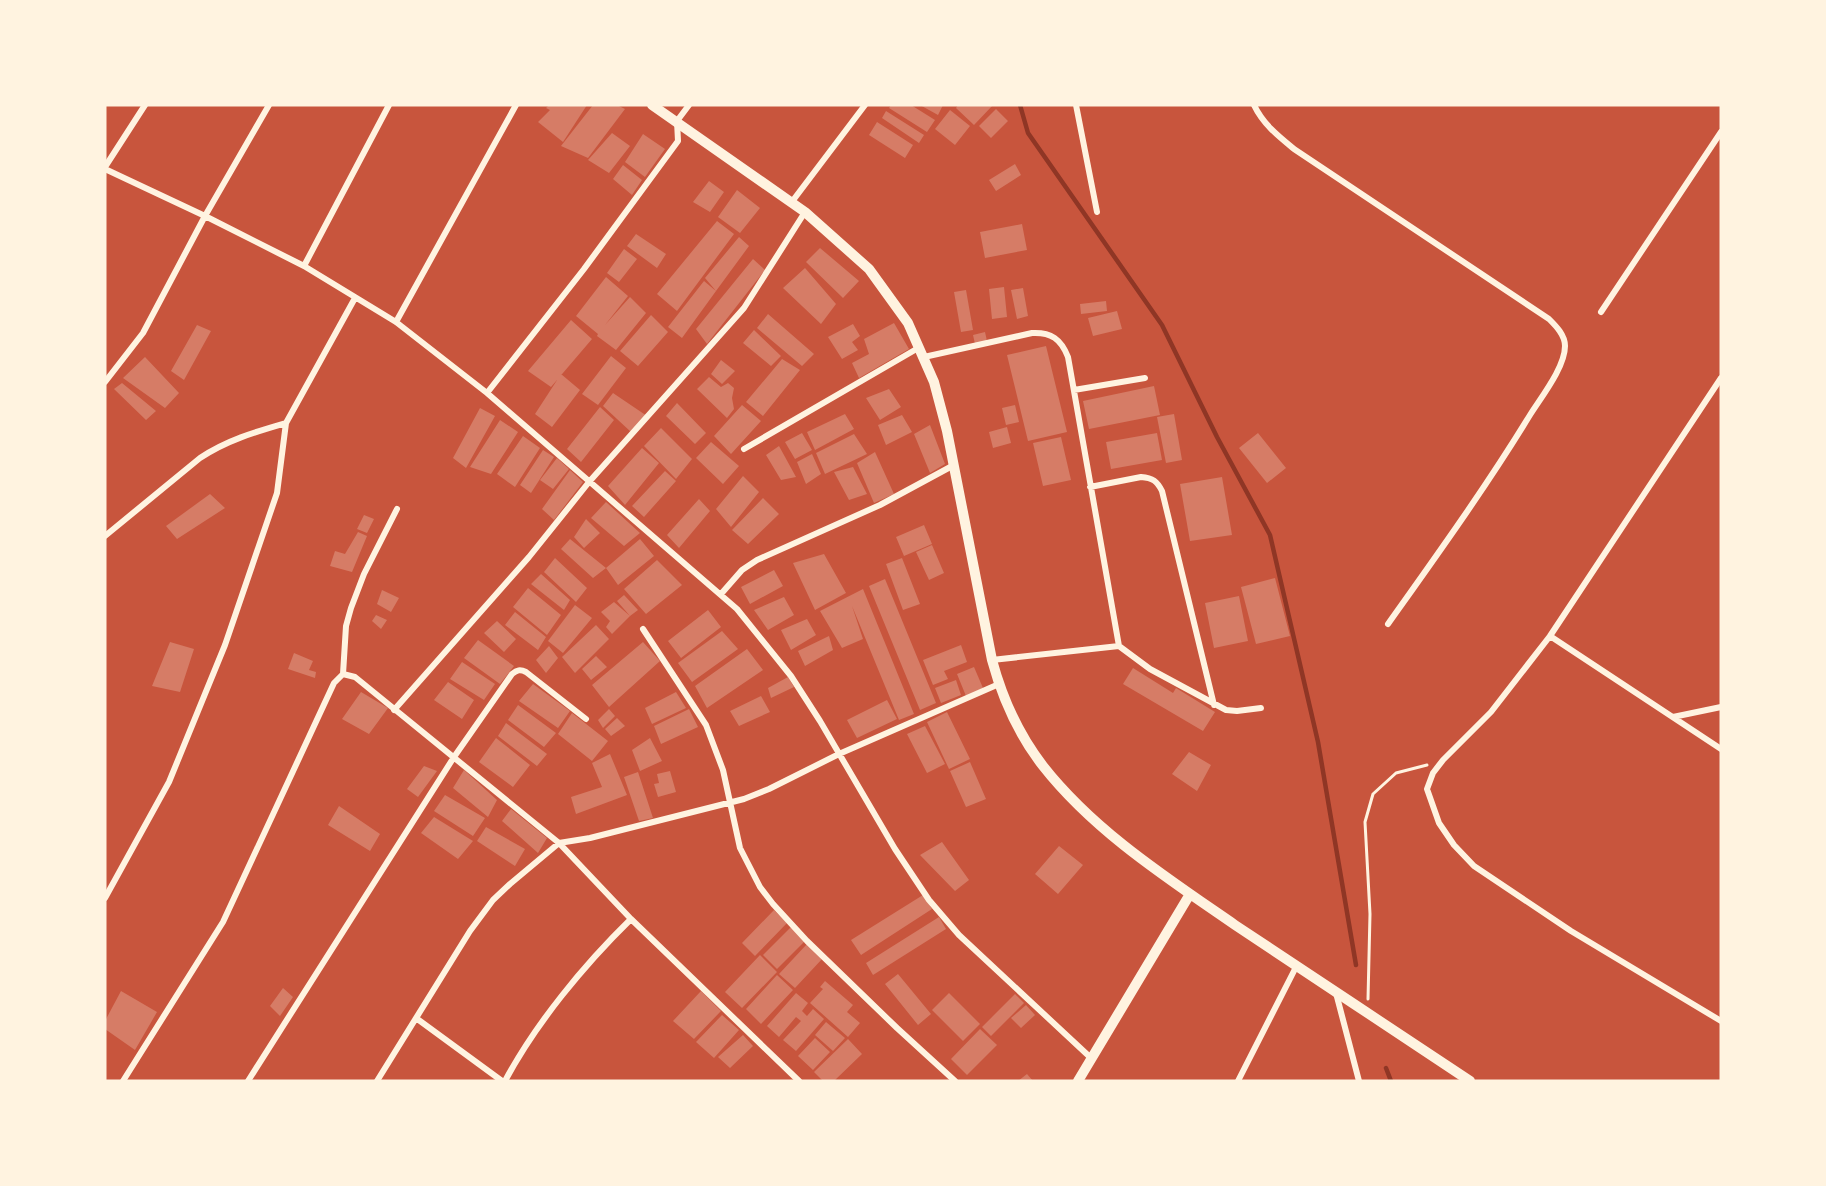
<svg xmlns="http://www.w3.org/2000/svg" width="1826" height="1186" font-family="'Work Sans',sans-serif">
<rect width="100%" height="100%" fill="#c8553d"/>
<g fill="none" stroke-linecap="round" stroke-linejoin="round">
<!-- stream -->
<path stroke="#8f3625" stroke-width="4.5" d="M1020 105 1028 133 1162 325 1217 437 1270 535 1318 742 1356 965
M1386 1068 1391 1081"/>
</g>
<!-- building -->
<path fill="#d67c66" d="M549 105H587L563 142 538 122 550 110 546 108Z
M593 105H617L625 109 588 158 561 146Z
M891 105H911L935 120 927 132 889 108Z
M920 105H943L938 115Z
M958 105H993L974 125 956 108Z
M996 109 1008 121 991 138 979 126Z
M950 110 970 126 955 145 935 129Z
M886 111 924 135 919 143 882 118Z
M877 122 913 145 905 158 869 135Z
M612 133 630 146 609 173 588 160Z
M643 134 665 149 645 177 625 162Z
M1015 164 1021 175 996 191 989 180Z
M623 165 642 180 632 195 613 179Z
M709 181 724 192 710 212 693 202Z
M737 190 760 208 740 233 718 217Z
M717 221 734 234 677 311 657 294Z
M1022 224 1027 250 985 258 980 232Z
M636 234 666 254 657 268 627 246Z
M739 237 749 246 716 291 705 278Z
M820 248 859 281 843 298 806 262Z
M624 249 637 259 619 282 607 273Z
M753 259 765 270 707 344 696 329Z
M805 268 836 304 821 324 783 288Z
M606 277 628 296 605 325 630 297 646 313 616 350 597 336 598 334 576 316Z
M704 281 716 291 682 338 668 327Z
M1004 287 1007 317 992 319 989 289Z
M1023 288 1028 316 1017 319 1011 290Z
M966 290 973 330 961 332 954 292Z
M1106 301 1107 311 1081 314 1080 304Z
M1117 311 1122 329 1093 336 1088 318Z
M768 314 814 354 802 366 757 328Z
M651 315 668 332 638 366 620 351Z
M571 320 592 339 551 387 528 371Z
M894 323 909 349 859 378 852 363 869 354 864 339Z
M853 324 860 336 852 342 858 350 842 359 828 337Z
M197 325 211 331 184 380 171 371Z
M754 330 781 356 771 366 743 343Z
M985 332 987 341 975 344 973 335Z
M1046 346 1067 432 1028 441 1007 355Z
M611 356 626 368 598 405 582 394Z
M145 357 179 393 165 408 123 378Z
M782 359 800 370 763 416 746 402Z
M721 360 735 371 722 384 711 374Z
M561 374 580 390 552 427 535 414Z
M709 377 721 387 728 383 734 388 732 398 734 409 727 418 697 389Z
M122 383 156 411 146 420 114 389Z
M1154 386 1160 415 1089 429 1083 401Z
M889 389 901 407 880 420 866 398Z
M613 393 647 416 631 432 603 406Z
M677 403 706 433 695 444 666 416Z
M742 405 761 421 731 454 714 436Z
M1015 405 1019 422 1006 425 1002 408Z
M600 407 614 420 581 462 567 449Z
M480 408 495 416 466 468 453 458Z
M845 414 854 429 815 450 807 432Z
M1174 414 1182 460 1166 463 1157 417Z
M902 415 912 432 886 445 878 425Z
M500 420 518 432 491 474 470 467Z
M930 425 945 464 930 473 914 434Z
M1007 427 1011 443 993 448 989 432Z
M661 428 692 459 676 479 644 446Z
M802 433 812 450 795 459 785 442Z
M1157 433 1162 460 1111 469 1106 442Z
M1258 433 1286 468 1267 483 1239 448Z
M854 434 867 454 825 474 816 453Z
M523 436 540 448 515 487 497 474Z
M1061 437 1071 480 1043 486 1033 443Z
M711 442 739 466 723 484 696 458Z
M779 446 796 477 781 480 766 455Z
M642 448 659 463 625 505 608 486Z
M543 450 554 457 531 493 520 485Z
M875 452 894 494 874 503 857 463Z
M812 454 821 474 806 484 797 462Z
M557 458 569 469 553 489 540 480Z
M853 467 867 494 849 500 834 472Z
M570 470 583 482 554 520 542 509Z
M665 471 676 481 644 517 632 506Z
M743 476 759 492 731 527 716 509Z
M1222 477 1232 535 1190 541 1180 484Z
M210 494 225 508 177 539 166 526Z
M763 498 779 514 748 544 732 530Z
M699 499 710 511 679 548 667 535Z
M606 502 640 533 624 546 591 518Z
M364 515 374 519 367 533 357 529Z
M586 519 600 533 584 548 574 537Z
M924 525 932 544 904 556 896 537Z
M358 532 367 536 352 572 330 566 335 551 345 554Z
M570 539 606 568 593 578 561 549Z
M640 539 654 556 618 585 606 568Z
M932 545 944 573 929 580 916 552Z
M824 554 846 593 815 610 793 563Z
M555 558 587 588 576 602 544 572Z
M902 558 920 604 903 610 886 564Z
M657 560 682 585 646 614 624 589Z
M774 570 783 586 750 604 741 587Z
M541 574 570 600 564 610 531 584Z
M1275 578 1290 636 1256 644 1241 587Z
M885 579 936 703 920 710 869 586Z
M528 588 561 615 547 635 513 607Z
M863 589 914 714 899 720 852 606 863 639 842 648 820 611Z
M382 590 399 598 391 612 377 604Z
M624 595 638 610 630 616 612 634 606 627 610 621 601 612 614 602 630 616 617 601Z
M1239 596 1248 641 1214 648 1205 603Z
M784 597 794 615 768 630 754 610Z
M575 605 592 618 563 653 548 641Z
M708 610 721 627 681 658 668 641Z
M515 612 546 637 538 650 505 625Z
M376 615 387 620 381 629 372 621Z
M807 619 816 635 791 650 781 630Z
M497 621 516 639 504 652 484 633Z
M596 625 609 639 575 673 562 657Z
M722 631 738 649 692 682 678 663Z
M829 636 833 650 805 666 798 651Z
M478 640 514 666 500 684 464 658Z
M170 642 194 649 180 692 152 686Z
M643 642 660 661 609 707 592 685Z
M961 645 967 662 944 671 948 679 933 685 923 660Z
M549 646 558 658 546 673 536 660Z
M747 649 763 670 707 708 695 686Z
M294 653 313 661 309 670 316 672 315 678 288 669Z
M596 656 607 667 591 680 582 669Z
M462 662 495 684 484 700 450 679Z
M974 667 983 688 966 696 957 674Z
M1133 668 1173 693 1176 688 1215 712 1203 731 1123 684Z
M788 677 794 687 771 698 768 688Z
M956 680 961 695 941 703 935 688Z
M448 682 474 700 462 719 434 700Z
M533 684 570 711 558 728 519 701Z
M361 692 388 708 369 734 342 719Z
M676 692 686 708 652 724 645 708Z
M761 696 770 712 739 726 730 711Z
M887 700 897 719 857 738 847 720Z
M518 705 556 733 544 747 508 720Z
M609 709 615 716 603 728 598 720Z
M689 709 698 727 661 744 654 726Z
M947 712 970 759 949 769 927 722Z
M572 713 608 741 592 761 558 734Z
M617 718 625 726 611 736 605 729Z
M506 723 547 754 537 766 498 736Z
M925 726 945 764 927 773 907 734Z
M496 738 530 765 513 787 479 762Z
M650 738 662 761 640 771 632 750Z
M1189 752 1211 765 1197 791 1172 774Z
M610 754 627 795 576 814 571 797 602 787 592 763Z
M970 762 986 799 966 807 950 771Z
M424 766 437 771 418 797 407 789Z
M464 770 497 800 488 817 453 788Z
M670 771 676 792 658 797 654 784 659 783 657 774Z
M638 772 653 818 639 821 624 777Z
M445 795 485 818 473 836 434 811Z
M339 806 380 834 370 851 328 825Z
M511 809 547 838 538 853 502 821Z
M434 817 473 841 458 859 421 833Z
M486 827 525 849 515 866 477 841Z
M942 842 969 880 955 891 920 855Z
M1059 846 1083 865 1058 894 1035 874Z
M923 895 932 909 861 955 851 940Z
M774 910 787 923 755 956 742 943Z
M939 917 946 929 873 975 866 963Z
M791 927 805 941 777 969 763 955Z
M807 944 823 958 795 988 779 974Z
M760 955 777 972 742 1008 725 992Z
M898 974 931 1014 918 1025 885 984Z
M777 975 793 990 761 1024 746 1009Z
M825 981 853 1005 847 1012 860 1023 848 1037 810 1003 823 989 820 987Z
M283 988 293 997 280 1016 270 1006Z
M121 991 157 1012 135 1050 105 1029V1021Z
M701 991 721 1011 694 1039 673 1021Z
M796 993 808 1003 802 1011 807 1016 813 1009 824 1019 796 1051 783 1040 801 1021 796 1017 779 1037 767 1026Z
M949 993 980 1024 963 1041 932 1010Z
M1015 994 1024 1003 991 1036 982 1027Z
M1026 1005 1035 1015 1021 1028 1011 1018Z
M722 1015 739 1030 714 1058 696 1042Z
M826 1022 845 1038 833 1051 815 1035Z
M980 1029 997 1045 967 1075 951 1059Z
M743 1035 753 1046 730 1068 718 1057Z
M815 1038 830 1052 813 1070 798 1056Z
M848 1039 862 1054 834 1081H823L814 1072Z
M1027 1074 1033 1081H1018Z"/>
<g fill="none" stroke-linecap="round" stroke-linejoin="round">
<!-- path -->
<path stroke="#fff3e0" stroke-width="3" d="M1368 999 1370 914 1365 822 1373 794 1396 773 1427 765"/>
<!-- minor -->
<path stroke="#fff3e0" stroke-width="6" d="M1076 105 1097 212
M1254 105C1263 124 1278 136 1294 149L1549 319C1556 326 1565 335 1565 346 1565 367 1542 396 1530 415 1486 487 1437 555 1388 624
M105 167 145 105
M105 169 205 216 304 266 396 322 487 393 737 609 791 676 820 721 895 849 929 900 959 935 1091 1058
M791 203 865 105
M304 266 389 105
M1601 312 1721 132
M396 322 516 105
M924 357 1032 333C1051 332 1061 339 1068 357L1119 646 1150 669 1226 710 1237 711 1261 708
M1721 378 1550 636 1491 712 1443 760 1433 773 1427 789 1439 823 1454 845 1474 866 1571 931 1721 1021
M105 382 143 333 205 216 269 105
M1074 390 1145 378
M487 393 584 269 678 141 677 121 689 105
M744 449 920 347
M1090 487 1141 477C1153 478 1157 481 1162 491L1214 705
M105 536 200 458C227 440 255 432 286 423
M721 594 742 570 757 560 880 505 954 465
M643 629 706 725 723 770 740 848 760 887 773 904 807 941 897 1028 955 1081
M1550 636 1721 749
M992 660 1119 646
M343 674 355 677 559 843 631 919 799 1081
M394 710 529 557 589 482 744 308 805 212
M1673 717 1721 707
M105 898 169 782 225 645 277 493 286 423 355 298
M1336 993 1359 1081
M416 1018 502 1081
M123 1081 223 922 334 683 343 674 346 626 351 608 364 574 397 509
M248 1081 454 757 512 674C517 670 520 669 526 672L586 719
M377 1081 470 931 493 900 510 884 559 843 590 838 744 799 769 789 839 754 999 684
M505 1081C536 1023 584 965 631 919
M1238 1081 1296 967"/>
<!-- tertiary -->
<path stroke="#fff3e0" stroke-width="10" d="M652 105 805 212 869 269 908 323 934 382 947 431 992 660C1002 697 1019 735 1043 766 1094 831 1167 878 1235 925 1313 977 1392 1029 1470 1081
M1078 1081 1190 894"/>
</g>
<!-- border -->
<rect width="1826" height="1186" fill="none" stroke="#fff3e0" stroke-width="213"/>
</svg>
